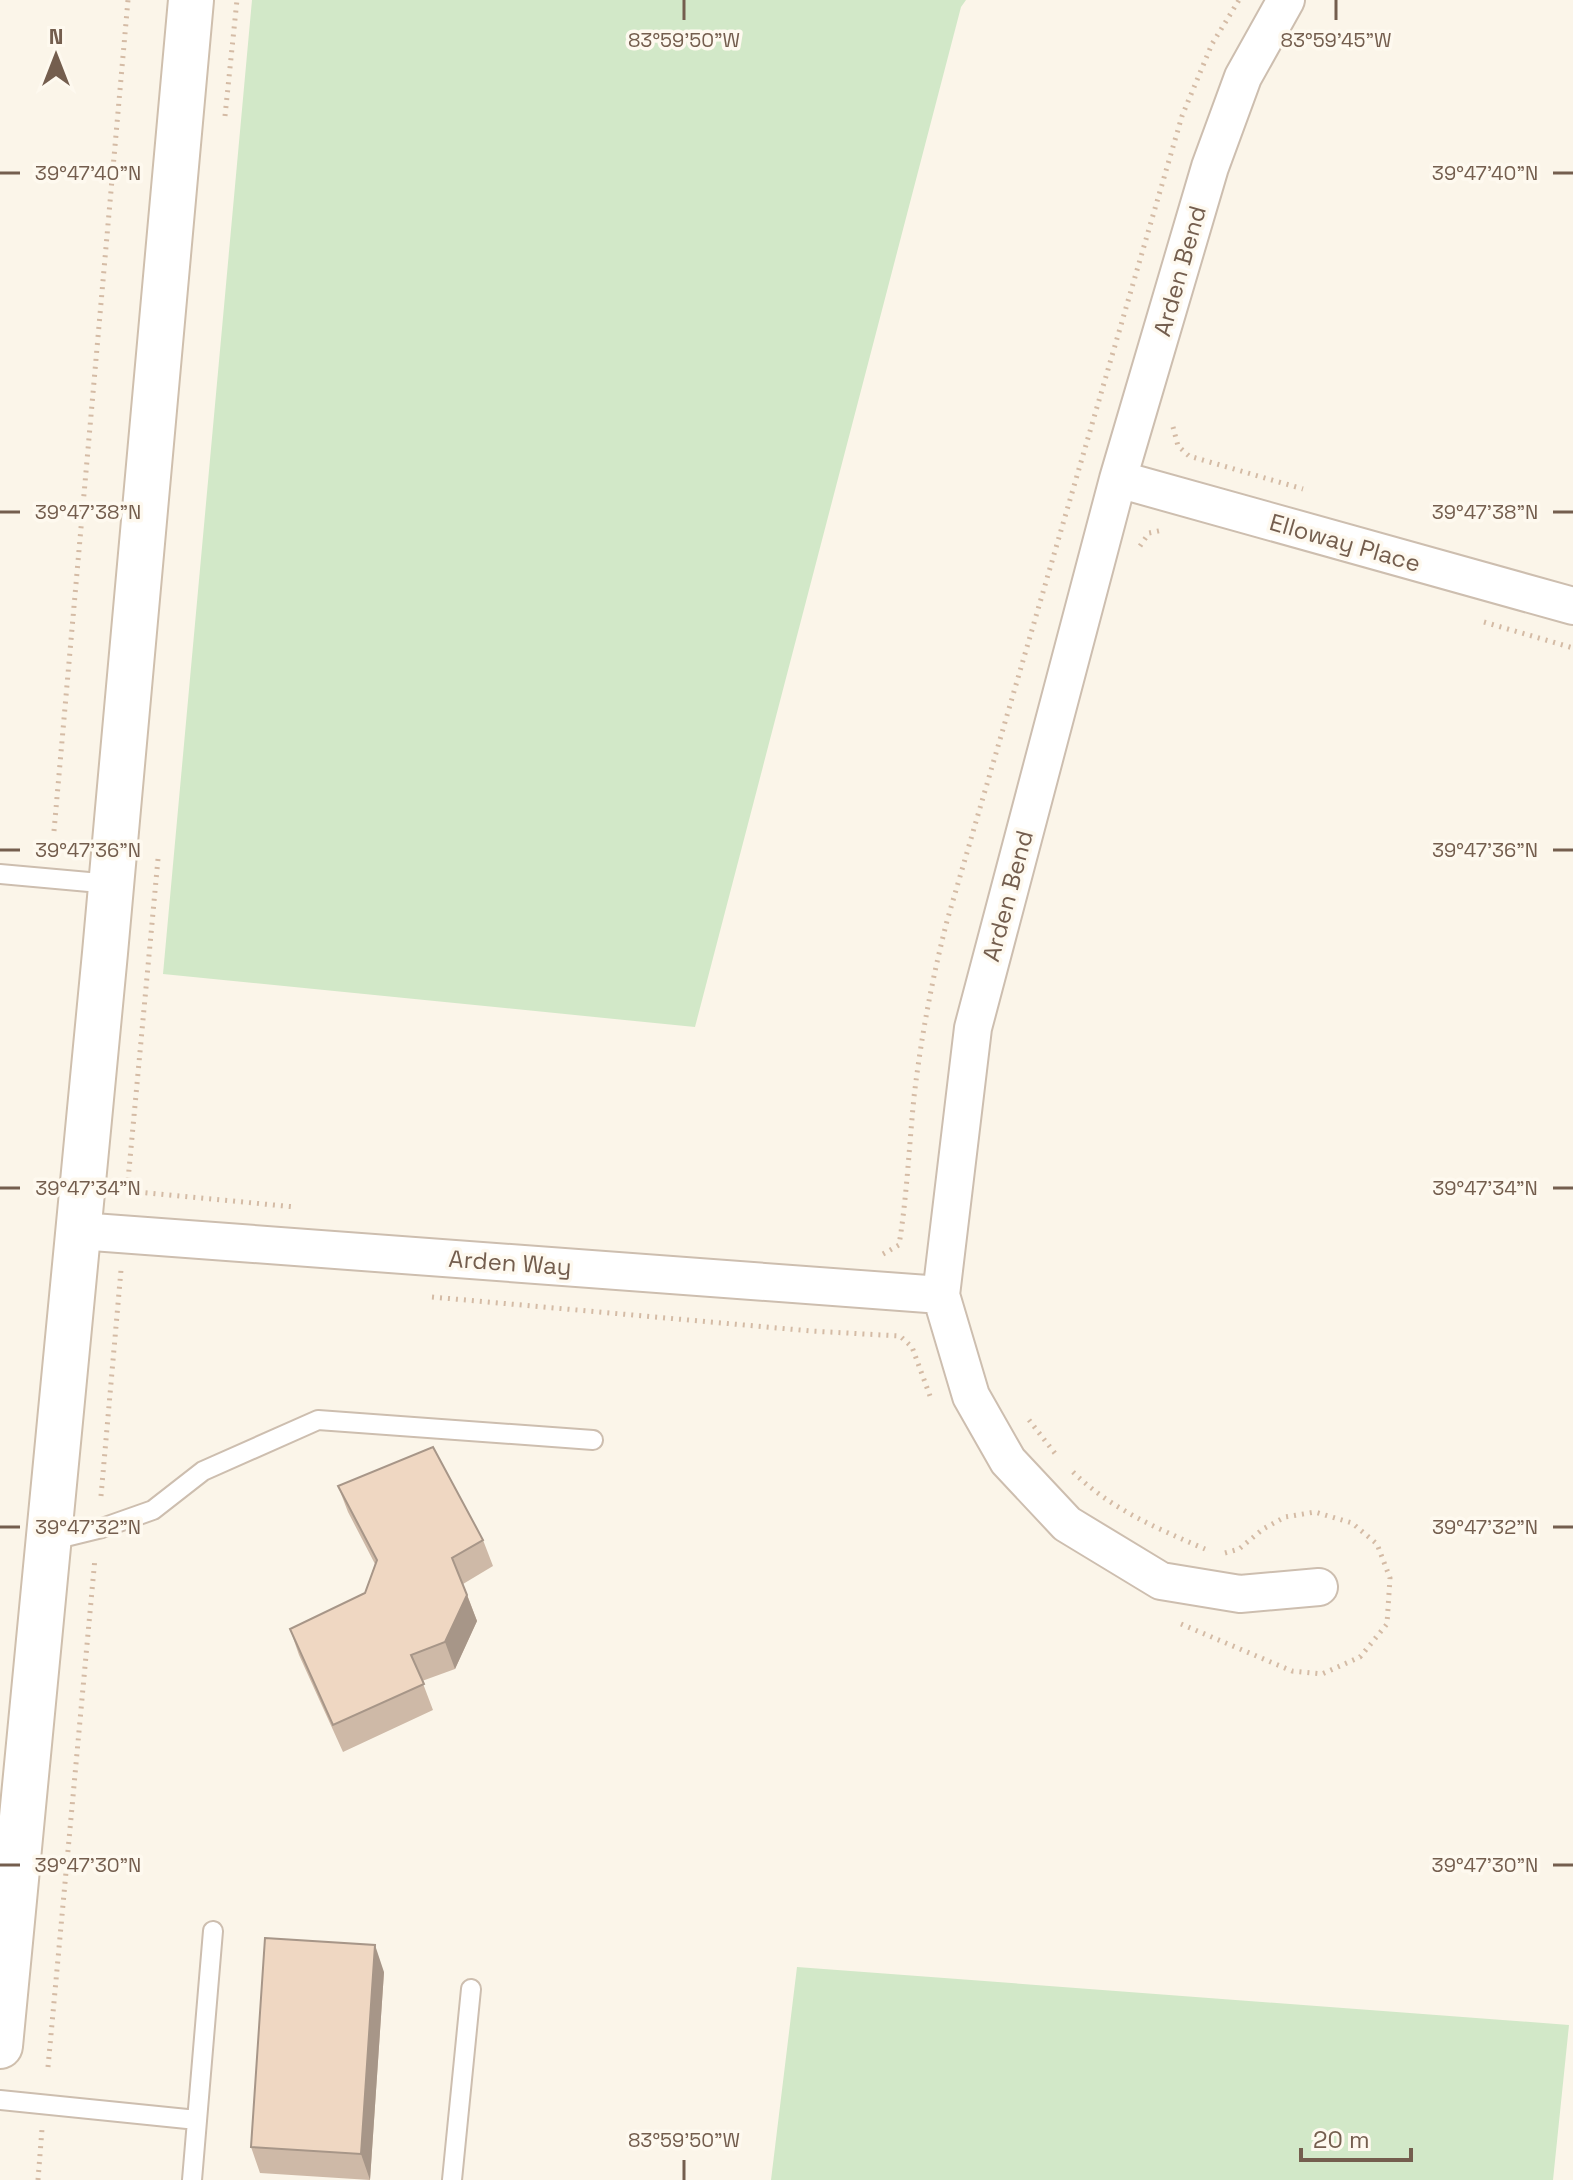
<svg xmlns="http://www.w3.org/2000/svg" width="1573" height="2180" font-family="'Space Grotesk',sans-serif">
<rect width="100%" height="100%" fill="#fbf5e9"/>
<!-- green -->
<path fill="#d2e8c8" d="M252 0H966L961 7 695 1027 163 974Z
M797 1967 1569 2025 1553 2180H771Z"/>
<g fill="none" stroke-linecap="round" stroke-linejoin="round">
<defs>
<path id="lane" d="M0 874 111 884
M49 1541 102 1528 153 1510 203 1471 318 1420 593 1440
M0 2100 197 2120
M192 2180 213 1931
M452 2180 471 1989"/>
<path id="street" d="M1286 0 1243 77 1210 167 1118 479 973 1028 941 1295 971 1396 1008 1461 1067 1524 1161 1581 1240 1594 1319 1587
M1118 479 1573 606
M79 1231 941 1295"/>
<path id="secondary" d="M0 2046 105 953 191 0"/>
</defs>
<!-- lane casing -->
<use href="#lane" stroke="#cdbeaf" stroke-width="22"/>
<!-- street casing -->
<use href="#street" stroke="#cdbeaf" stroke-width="40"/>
<!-- secondary casing -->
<use href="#secondary" stroke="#cfbfad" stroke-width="48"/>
<!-- path -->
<path stroke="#d4bba5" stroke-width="5" stroke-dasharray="2 6" stroke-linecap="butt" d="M225 116 237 0
M1173 427 1178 446 1189 456 1303 489
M1140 546 1149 533 1163 530
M1484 622 1573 648
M54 831 128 0
M158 859 127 1191 295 1207
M883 1254 899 1245C907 1196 909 1147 914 1097 921 1038 932 979 947 921L1182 116 1212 44 1239 0
M432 1297 811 1331 900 1336 912 1347 930 1396
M1029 1420 1057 1456
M1073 1472C1111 1509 1156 1528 1205 1549
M101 1496 121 1270
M1181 1624 1292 1671 1322 1674 1360 1657 1387 1624 1390 1578 1377 1544 1352 1523 1315 1512 1285 1517 1263 1529 1239 1549 1225 1553
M48 2067 95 1558
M38 2180 42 2129"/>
<!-- lane -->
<use href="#lane" stroke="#fff" stroke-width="18"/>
<!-- street -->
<use href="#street" stroke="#fff" stroke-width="36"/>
<!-- secondary -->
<use href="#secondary" stroke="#fff" stroke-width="44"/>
</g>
<!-- wall -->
<path fill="#ceb9a7" d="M338 1486 483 1540 493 1566 463 1584 477 1621 455 1669 422 1681 433 1710 343 1752 299 1655 290 1629 365 1593 375 1564 348 1512Z
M384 1972 370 2180 260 2173 251 2147Z"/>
<!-- shaded-wall -->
<path fill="#a79688" d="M467 1595 477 1621 455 1669 445 1642Z
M375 1945 384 1972 370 2180 361 2154Z"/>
<!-- building -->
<path fill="#efd7c2" stroke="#a79688" stroke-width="2" d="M433 1447 483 1540 452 1558 467 1595 445 1642 411 1655 424 1684 333 1725 290 1629 365 1593 377 1560 338 1486Z
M265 1938 375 1945 361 2154 251 2147Z"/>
<!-- ticks -->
<path fill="none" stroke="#745e4e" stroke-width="3" d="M684 0V20M1336 0V20M0 173H20M1553 173H1573M0 512H20M1553 512H1573M0 850H20M1553 850H1573M0 1188H20M1553 1188H1573M0 1527H20M1553 1527H1573M0 1865H20M1553 1865H1573M684 2160V2180"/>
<g text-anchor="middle" stroke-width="7" stroke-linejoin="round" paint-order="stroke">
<!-- street labels -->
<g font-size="24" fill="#745e4e" stroke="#fef9ef">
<text transform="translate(1180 271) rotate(-74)" y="8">Arden Bend</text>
<text transform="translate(1345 543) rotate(16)" y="8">Elloway Place</text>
<text transform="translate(1008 896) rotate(-75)" y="8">Arden Bend</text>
<text transform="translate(510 1263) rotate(4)" y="8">Arden Way</text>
</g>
</g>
<g font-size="20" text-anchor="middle" fill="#745e4e" stroke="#fef9ef" stroke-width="7" stroke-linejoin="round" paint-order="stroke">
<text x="684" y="47">83°59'50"W</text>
<text x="1336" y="47">83°59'45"W</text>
<text x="88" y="180">39°47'40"N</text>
<text x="1485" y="180">39°47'40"N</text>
<text x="88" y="519">39°47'38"N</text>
<text x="1485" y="519">39°47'38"N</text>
<text x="88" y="857">39°47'36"N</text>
<text x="1485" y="857">39°47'36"N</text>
<text x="88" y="1195">39°47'34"N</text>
<text x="1485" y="1195">39°47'34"N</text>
<text x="88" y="1534">39°47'32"N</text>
<text x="1485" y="1534">39°47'32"N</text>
<text x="88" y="1872">39°47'30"N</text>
<text x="1485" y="1872">39°47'30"N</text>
<text x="684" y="2147">83°59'50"W</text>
</g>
<!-- north arrow -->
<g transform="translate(56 56)" stroke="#fef9ef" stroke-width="6" paint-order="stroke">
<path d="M0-6L14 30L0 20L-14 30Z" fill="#745e4e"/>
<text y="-12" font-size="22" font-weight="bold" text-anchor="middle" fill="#745e4e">N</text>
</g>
<!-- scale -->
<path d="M1301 2148v12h110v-12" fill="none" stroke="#745e4e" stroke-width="4"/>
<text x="1313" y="2148" font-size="24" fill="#745e4e" stroke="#fef9ef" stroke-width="6" paint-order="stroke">20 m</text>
</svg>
